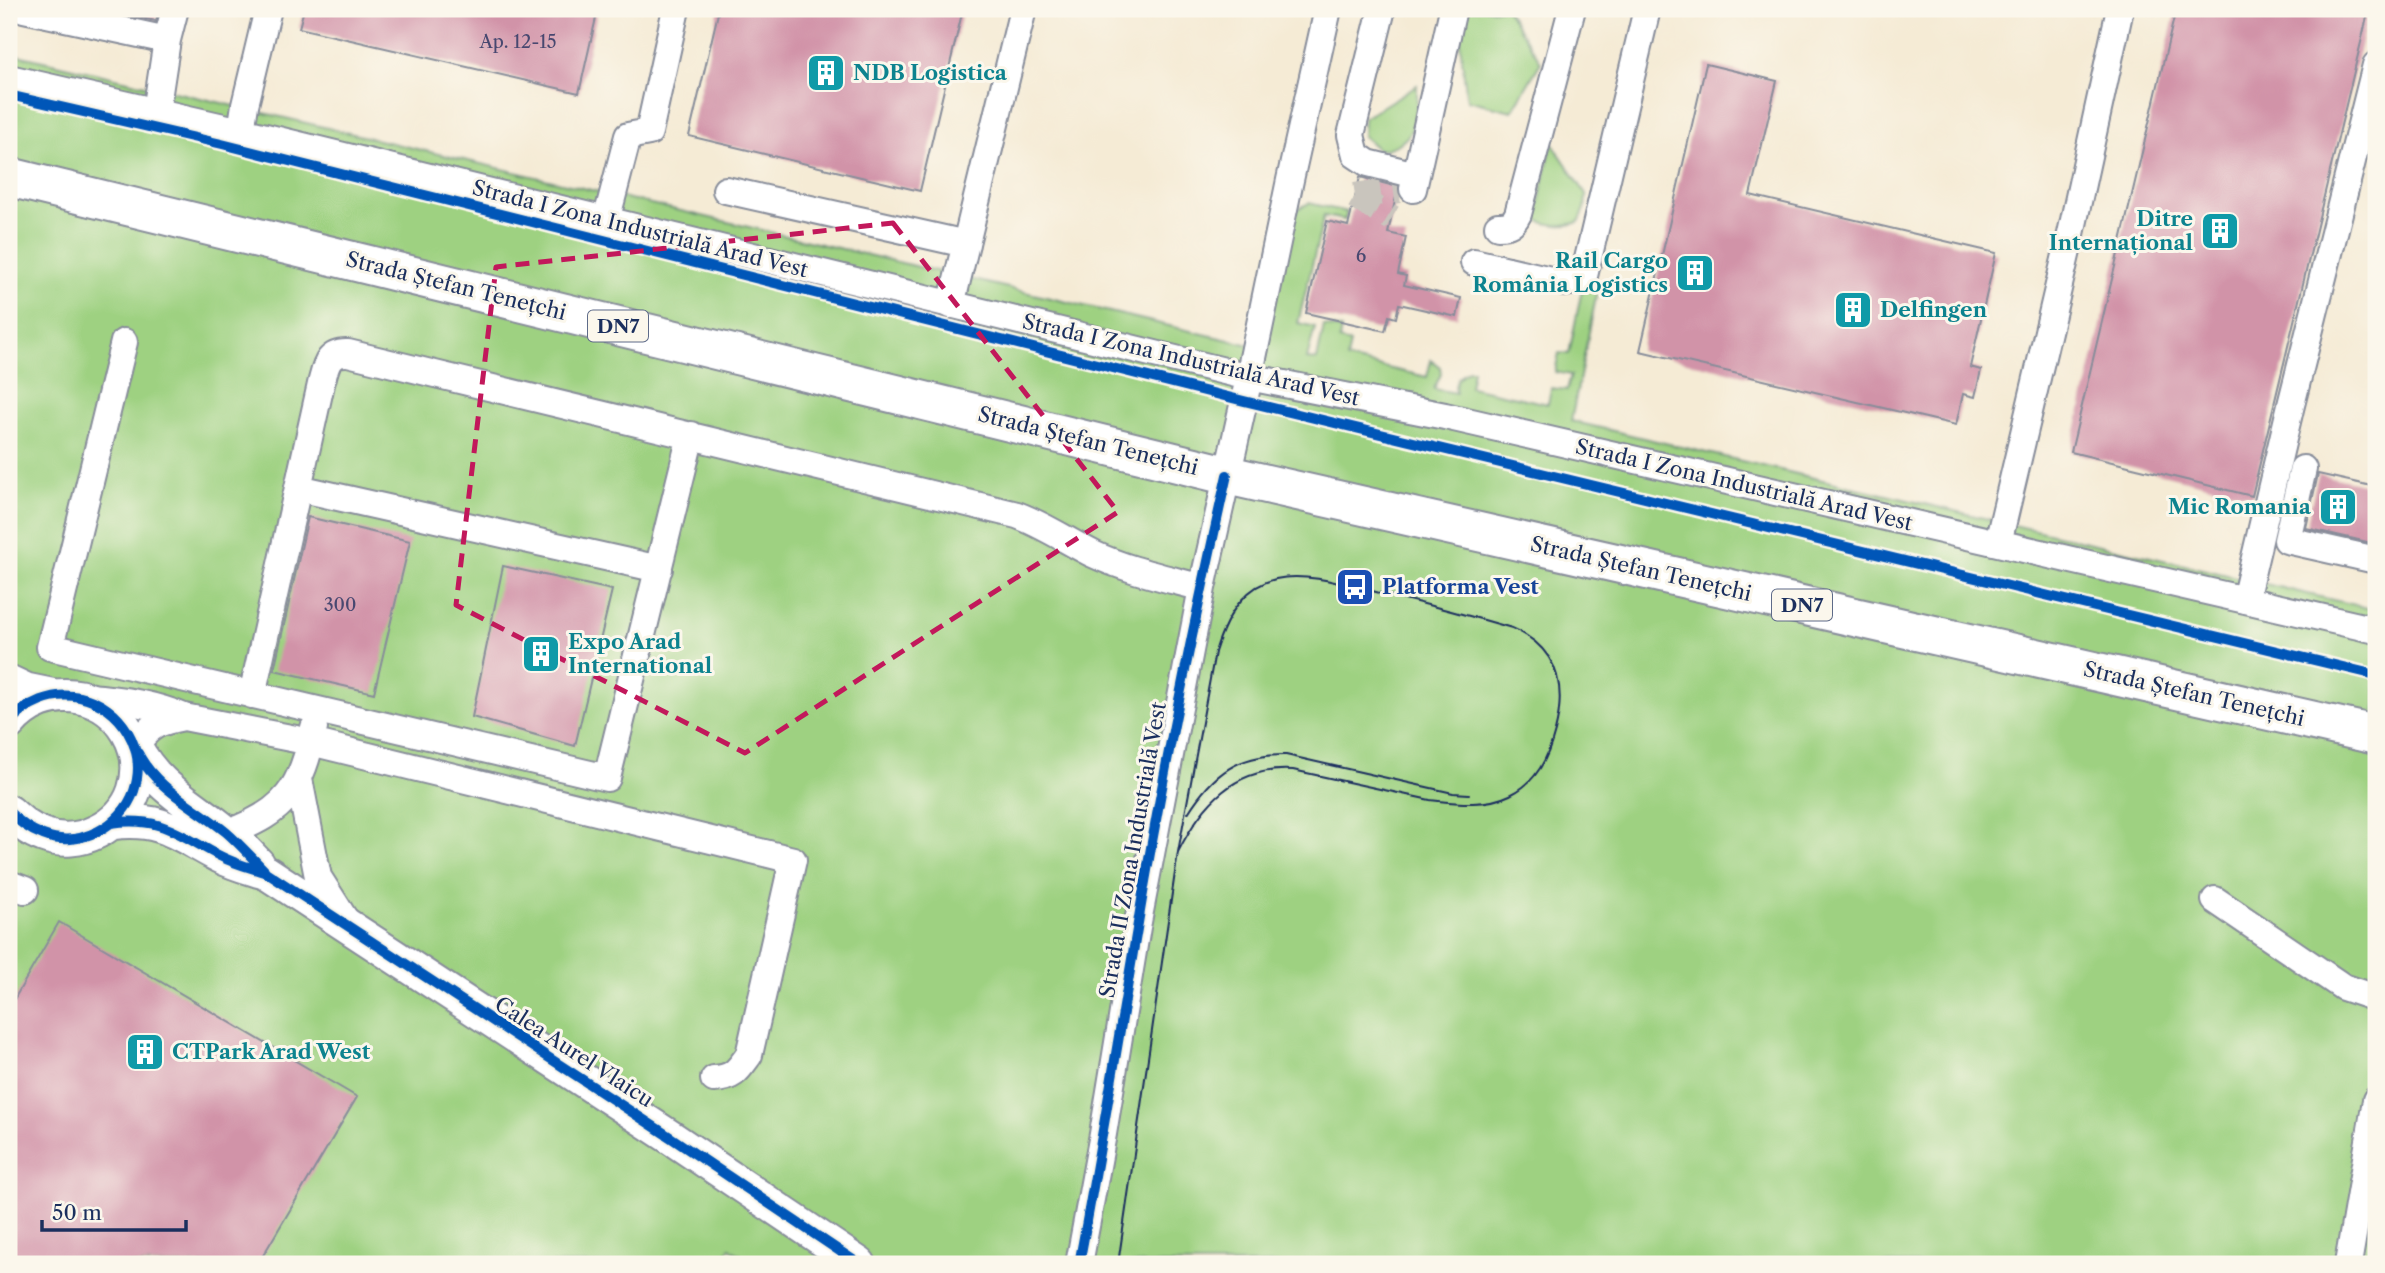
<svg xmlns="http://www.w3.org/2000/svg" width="2385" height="1273" font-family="'Libre Caslon Text',serif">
<rect width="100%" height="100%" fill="#fbf7ec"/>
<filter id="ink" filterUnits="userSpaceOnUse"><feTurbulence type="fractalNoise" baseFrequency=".0143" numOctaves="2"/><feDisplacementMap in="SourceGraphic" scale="14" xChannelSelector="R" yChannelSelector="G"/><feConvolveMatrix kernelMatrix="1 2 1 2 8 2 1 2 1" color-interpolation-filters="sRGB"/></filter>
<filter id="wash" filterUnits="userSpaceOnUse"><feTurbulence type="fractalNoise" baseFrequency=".00686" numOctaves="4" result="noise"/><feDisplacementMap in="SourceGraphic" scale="28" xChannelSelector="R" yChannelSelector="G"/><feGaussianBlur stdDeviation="1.57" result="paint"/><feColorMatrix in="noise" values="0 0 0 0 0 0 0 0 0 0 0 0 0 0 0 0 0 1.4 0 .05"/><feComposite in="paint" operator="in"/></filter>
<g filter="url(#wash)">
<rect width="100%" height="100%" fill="#f5ebd5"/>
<!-- green -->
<path fill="#9ed181" stroke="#5c8070" stroke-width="2" d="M1456 9 1466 11 1467 9H1506L1541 62 1512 111 1467 100Z
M9 53 1263 348 1293 211 1309 203 1347 212 1345 220 1324 216 1298 323 1315 327 1307 359 1317 360 1324 326 1341 329 1339 340 1350 343 1347 359 1427 377 1431 360 1440 367 1441 374 1434 389 1456 393C1453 381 1459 375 1469 370H1473L1470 387 1548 404 1551 388 1567 390 1571 375 1555 372 1559 353 1569 354 1583 284 1598 287 1571 421 2376 610V1260L2363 1258 2362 1264H753L730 1248 720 1264H9Z
M1417 85C1417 116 1418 145 1379 150L1363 136 1364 118Z
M1552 143 1586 194 1585 209 1579 222C1563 228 1551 225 1535 220Z"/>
<g id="blocks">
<!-- building -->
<path fill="#d193a8" d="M97 9H159L156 21Z
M304 9H598L579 93 299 28Z
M719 9H963L920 191 689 136Z
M2176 9H2369L2252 496 2071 452Z
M1706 64 1777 81 1750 195 1996 253 1970 367 1981 370 1975 397 1963 394 1956 425 1640 351Z
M1360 177 1398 187 1388 233 1406 237 1398 274 1406 276 1404 285 1461 298 1457 317 1399 304 1396 318 1389 316 1385 331 1306 313 1327 221 1348 226Z
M2318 474 2376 487V544L2306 528Z
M308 517 410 541 374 693 274 670Z
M503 566 612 590 575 746 472 717Z
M59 922 357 1097 258 1264H9V1008Z"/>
</g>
</g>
<g filter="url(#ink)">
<use href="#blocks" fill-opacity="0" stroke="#888d9a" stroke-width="2"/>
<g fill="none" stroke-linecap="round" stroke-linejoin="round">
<!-- minor-tunnel -->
<path stroke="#c9c5bd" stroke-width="26" stroke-dasharray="26 13" stroke-linecap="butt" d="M1355 196 1399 190
M1355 196 1392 218"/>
<defs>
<path id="minor" d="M24 9 167 40
M1382 9 1351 135 1356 155 1368 163 1416 175
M9 78 241 131 1249 377 1445 416 2376 630
M156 112 167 40 175 9
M241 131 245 105 268 9
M1413 189 1453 9
M726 190 966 244
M606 221 628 136 649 132 676 9
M1498 226C1509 226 1513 224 1518 214L1572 9
M1474 262 1564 283 1577 281 1584 276 1647 9
M951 305 1023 9
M124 342 50 647 607 778 691 435
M2303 469 2287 540 2376 560
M298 488 659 569
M1998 543 2071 234 2120 9
M2245 600 2290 409 2376 65
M252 695 321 384C326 366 327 352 348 353L1017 515C1044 525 1067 541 1093 554 1127 570 1166 578 1202 588
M87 697C121 699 153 704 184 717L311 742 793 860 749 1055C738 1070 734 1078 714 1079
M135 746C151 724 158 722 184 717
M299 779 318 877 346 921
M227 833C287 812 301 788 314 728
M9 884 25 890
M2215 900 2343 987 2376 998
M1079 1264 1103 1134 1137 927 1202 588 1244 401 1290 180 1328 9
M2348 1264 2376 1100"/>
<path id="major" d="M9 682 26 690 55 696
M9 723C26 703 52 691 80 697 121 706 148 749 134 791 122 826 79 849 43 835 29 830 20 822 9 812
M135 746C156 788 193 804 227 833 238 842 248 854 258 864
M111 823C162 816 179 835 220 856 235 864 252 868 267 873L670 1137 859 1264"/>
<path id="highway" d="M9 177 1227 475 2376 735"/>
</defs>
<!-- minor casing -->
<use href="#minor" stroke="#888d9a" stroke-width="30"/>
<!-- major casing -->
<use href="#major" stroke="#888d9a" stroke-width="37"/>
<!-- highway casing -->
<use href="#highway" stroke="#888d9a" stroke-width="42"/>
<!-- minor -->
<use href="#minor" stroke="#fff" stroke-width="26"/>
<!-- major -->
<use href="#major" stroke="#fff" stroke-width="33"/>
<!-- highway -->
<use href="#highway" stroke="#fff" stroke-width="38"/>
<!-- tram -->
<path stroke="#1b2f5e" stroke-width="2" d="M1188 813C1213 773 1239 754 1286 755L1453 793 1469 794
M1118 1264 1178 852 1215 652C1247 550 1306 575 1388 595 1429 605 1471 616 1512 628 1558 648 1567 685 1555 731 1548 758 1537 782 1510 795 1485 807 1457 803 1430 800L1293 770C1235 766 1202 804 1178 852"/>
<defs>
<path id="cycleway" d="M9 95 222 144 1244 401 2376 675
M9 723C26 703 52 691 80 697 121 706 148 749 134 791 122 826 79 849 43 835 29 830 20 822 9 812
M138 753C156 789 196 807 226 832 240 844 252 858 265 871
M111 823C162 816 179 835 220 856 235 864 252 868 267 873L670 1137 859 1264
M1079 1264C1100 1153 1118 1041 1137 929 1162 777 1193 626 1227 475"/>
</defs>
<!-- cycleway casing -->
<use href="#cycleway" stroke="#fbf7ec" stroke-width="15"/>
<!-- cycleway -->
<use href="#cycleway" stroke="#0057b8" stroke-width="10"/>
</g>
</g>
<!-- marked area -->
<path fill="none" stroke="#c2185b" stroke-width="5" stroke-dasharray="14 9" stroke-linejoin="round" d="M893 223 1118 512 745 753 456 605 496 267Z"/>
<!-- icons -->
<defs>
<symbol id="building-square" viewBox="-11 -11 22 22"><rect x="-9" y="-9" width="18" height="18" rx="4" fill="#0f9aa8" stroke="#fbf7ec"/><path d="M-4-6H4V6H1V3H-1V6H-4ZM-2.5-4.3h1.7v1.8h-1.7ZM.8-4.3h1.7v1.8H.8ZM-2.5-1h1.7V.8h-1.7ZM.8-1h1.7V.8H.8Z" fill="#fff"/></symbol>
<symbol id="bus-square" viewBox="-11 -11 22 22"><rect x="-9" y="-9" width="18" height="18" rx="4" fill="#1a4fb4" stroke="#fbf7ec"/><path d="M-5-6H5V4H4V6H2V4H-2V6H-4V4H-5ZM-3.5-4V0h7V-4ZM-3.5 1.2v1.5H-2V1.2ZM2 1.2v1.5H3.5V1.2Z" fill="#fff"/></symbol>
</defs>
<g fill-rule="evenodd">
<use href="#building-square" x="804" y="51" width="44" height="44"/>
<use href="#building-square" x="2198" y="209" width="44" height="44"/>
<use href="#building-square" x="1673" y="251" width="44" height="44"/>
<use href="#building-square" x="1831" y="288" width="44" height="44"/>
<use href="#building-square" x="2316" y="485" width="44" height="44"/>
<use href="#bus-square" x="1333" y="565" width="44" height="44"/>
<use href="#building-square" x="519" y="632" width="44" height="44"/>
<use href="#building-square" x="123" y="1030" width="44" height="44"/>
</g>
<g text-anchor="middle" stroke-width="6" stroke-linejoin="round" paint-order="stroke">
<!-- number labels -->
<g font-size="18" fill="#484870">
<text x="518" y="48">Ap. 12-15</text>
<text x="1361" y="262">6</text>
<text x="340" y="611">300</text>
</g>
<!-- shield labels -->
<g fill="#fbf7ec" stroke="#5e6b89" stroke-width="2">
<rect x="588" y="310.5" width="60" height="31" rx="5"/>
<rect x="1772" y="589.5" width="60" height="31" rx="5"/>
</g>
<g font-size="19" font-weight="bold" fill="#1b2f5e">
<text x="618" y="333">DN7</text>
<text x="1802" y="612">DN7</text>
</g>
<!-- culture labels -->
<g font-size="21" font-weight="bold" fill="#0d838f" stroke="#fbf7ec" text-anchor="start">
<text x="853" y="80">NDB Logistica</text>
<text x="2193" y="226" text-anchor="end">Ditre<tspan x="2193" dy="24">Internațional</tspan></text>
<text x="1668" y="268" text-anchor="end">Rail Cargo<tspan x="1668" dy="24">România Logistics</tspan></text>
<text x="1880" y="317">Delfingen</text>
<text x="2311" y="514" text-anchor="end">Mic Romania</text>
<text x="568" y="649">Expo Arad<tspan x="568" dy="24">International</tspan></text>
<text x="172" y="1059">CTPark Arad West</text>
</g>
<!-- street labels -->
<g font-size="21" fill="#1b2f5e" stroke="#fbf7ec">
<text transform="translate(640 229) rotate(14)" y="7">Strada I Zona Industrială Arad Vest</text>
<text transform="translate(456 286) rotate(14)" y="7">Strada Ștefan Tenețchi</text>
<text transform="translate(1191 360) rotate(13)" y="7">Strada I Zona Industrială Arad Vest</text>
<text transform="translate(1088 441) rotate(14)" y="7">Strada Ștefan Tenețchi</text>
<text transform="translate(1744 485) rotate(13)" y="7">Strada I Zona Industrială Arad Vest</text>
<text transform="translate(1641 569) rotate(13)" y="7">Strada Ștefan Tenețchi</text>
<text transform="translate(2194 694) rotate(13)" y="7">Strada Ștefan Tenețchi</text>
<text transform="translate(1133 850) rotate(-80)" y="7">Strada II Zona Industrială Vest</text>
<text transform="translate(574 1052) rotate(33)" y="7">Calea Aurel Vlaicu</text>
</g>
<!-- transit labels -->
<g font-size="21" font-weight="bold" fill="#164399" stroke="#fbf7ec" text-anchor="start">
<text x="1382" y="594">Platforma Vest</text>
</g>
</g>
<!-- margin -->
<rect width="2385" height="1273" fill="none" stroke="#fbf7ec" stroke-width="35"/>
<!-- scale -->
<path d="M42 1220v10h144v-10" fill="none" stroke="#1b2f5e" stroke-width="3.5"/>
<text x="52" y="1220" font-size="21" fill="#1b2f5e" stroke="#fbf7ec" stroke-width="5" paint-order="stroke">50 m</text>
</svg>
